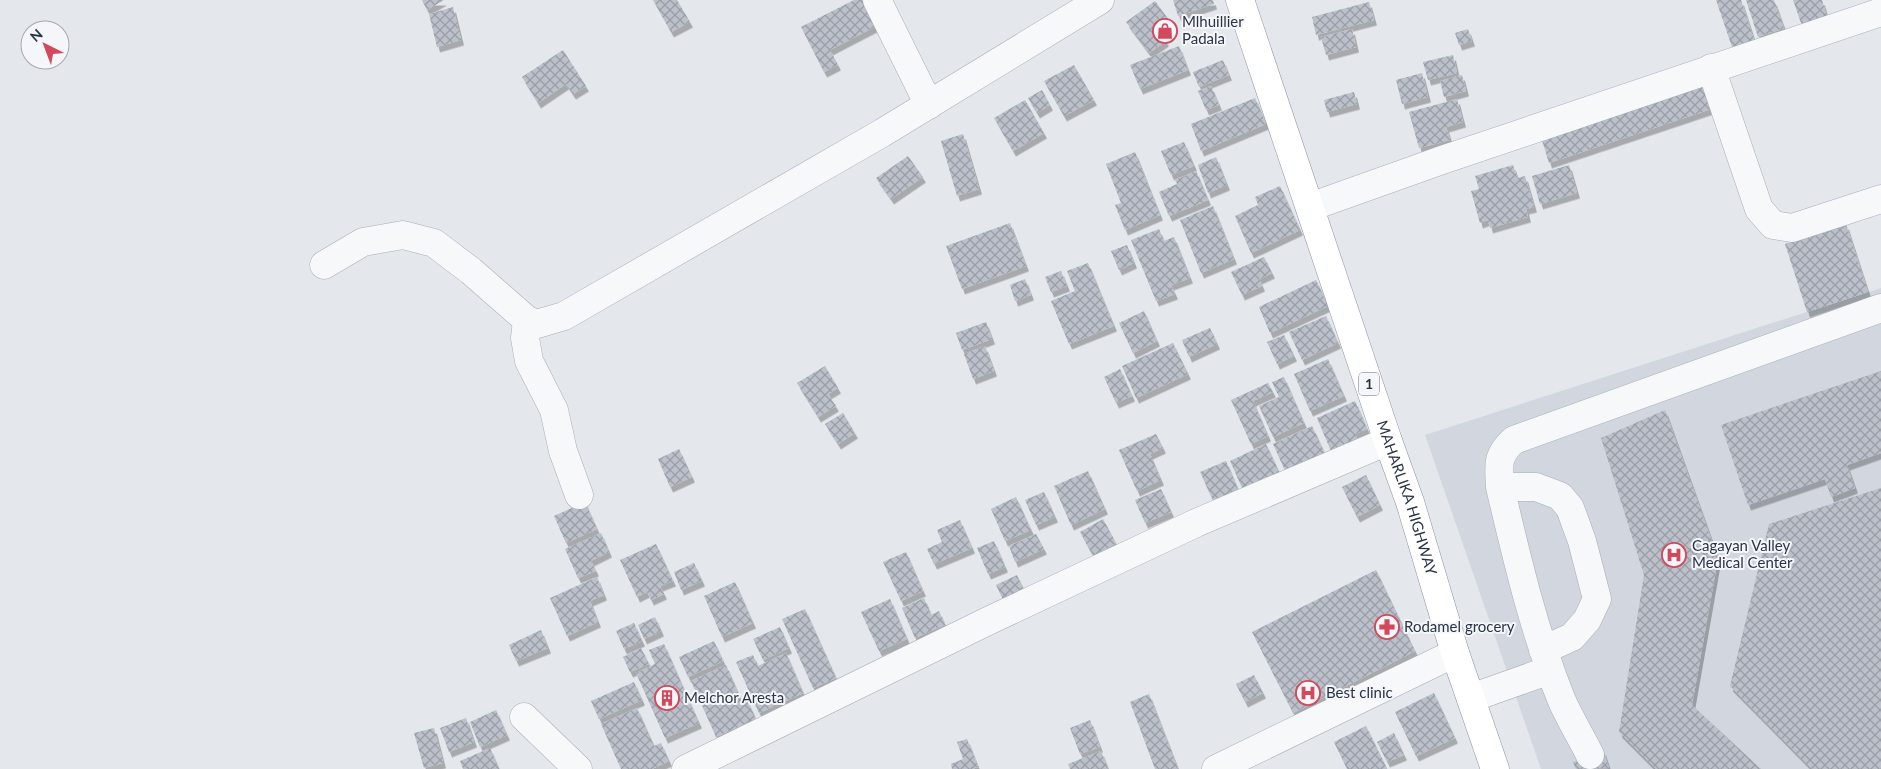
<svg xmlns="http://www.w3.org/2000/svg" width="1881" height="769" font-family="Lato,sans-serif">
<defs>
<pattern id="building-cross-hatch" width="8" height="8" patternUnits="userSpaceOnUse" patternTransform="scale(1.25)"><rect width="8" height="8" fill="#bbc0ca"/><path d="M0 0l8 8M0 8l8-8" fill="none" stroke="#989da6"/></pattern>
<filter id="shadow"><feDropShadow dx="3" dy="5.5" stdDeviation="0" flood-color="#0004"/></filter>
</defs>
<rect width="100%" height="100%" fill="#e4e7ec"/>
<!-- built -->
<path fill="#d2d6de" d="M1881 288V769H1541L1425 435Z"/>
<!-- building -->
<path fill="url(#building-cross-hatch)" filter="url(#shadow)" d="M422 0H444L427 10Z
M653 0H677L690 22 671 32Z
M854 0H870L882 23 830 50 838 65 824 72 801 27Z
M1173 0H1213L1214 4 1178 16Z
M1716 0H1741L1754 40 1732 47Z
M1746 0H1774L1784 28 1758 37Z
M1793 0H1822L1828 21 1803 29Z
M1155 1 1169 20 1158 29 1166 41 1149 53 1126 22Z
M1369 2 1374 20 1316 35 1312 17Z
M453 7 461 40 437 47 429 14Z
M1352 29 1356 47 1326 55 1321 37Z
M1468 29 1472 41 1459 45 1455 33Z
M1179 46 1188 70 1140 89 1130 65Z
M563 50 586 86 573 94 566 84 538 103 522 77Z
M1453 55 1457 73 1428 80 1423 62Z
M1223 60 1229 75 1199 87 1193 72Z
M1074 65 1094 100 1064 116 1044 81Z
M1422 73 1428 97 1402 104 1396 80Z
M1462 75 1466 91 1444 97 1440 81Z
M1706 83 1714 108 1549 163 1541 137Z
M1211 86 1219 105 1206 110 1198 91Z
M1042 90 1050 105 1037 113 1028 98Z
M1354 92 1357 104 1327 112 1324 100Z
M1255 98 1266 124 1201 151 1191 124Z
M1457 99 1463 122 1446 127 1450 140 1419 148 1409 112Z
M1025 100 1044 133 1013 151 994 118Z
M963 134 979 189 957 196 941 141Z
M1184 142 1194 166 1171 175 1161 151Z
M1135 152 1160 215 1125 230 1115 205 1121 203 1106 164Z
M908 156 923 177 891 199 876 178Z
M1216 157 1227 185 1208 193 1198 165Z
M1513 165 1517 178 1525 176 1534 207 1526 209 1528 217 1490 228 1488 220 1480 223 1471 191 1479 189 1475 176Z
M1569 165 1577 193 1540 204 1532 176Z
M1196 171 1208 200 1169 216 1159 192 1177 184 1175 180Z
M1280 186 1300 230 1251 253 1235 216 1258 205 1255 197Z
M1213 206 1234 259 1201 273 1180 220Z
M1010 223 1026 266 962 289 946 246Z
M1846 224 1868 292 1807 312 1785 244Z
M1159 229 1164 241 1174 237 1190 278 1171 285 1175 294 1156 301 1131 240Z
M1127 245 1134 263 1119 270 1111 251Z
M1264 257 1272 273 1259 279 1262 286 1242 295 1231 272Z
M1088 263 1114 326 1069 344 1051 301 1075 291 1067 271Z
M1061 271 1067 286 1051 292 1045 277Z
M1025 279 1031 295 1015 301 1010 285Z
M1316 280 1328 306 1270 333 1259 307Z
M1144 311 1157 341 1133 353 1119 323Z
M1326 316 1338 343 1302 360 1289 332Z
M986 322 992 339 962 350 956 333Z
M1210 328 1217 344 1189 357 1182 340Z
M1284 335 1294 356 1277 364 1267 342Z
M1173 343 1188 374 1136 398 1122 366Z
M985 346 994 371 973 379 964 354Z
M1328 359 1344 396 1310 411 1294 374Z
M825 366 838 388 828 394 836 406 818 417 797 383Z
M1120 369 1132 396 1116 403 1104 377Z
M1881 371V453L1847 465 1855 488 1831 497 1825 479 1748 505 1721 425Z
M1284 377 1304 423 1273 437 1259 406 1279 397 1272 382Z
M1268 383 1273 392 1253 401 1268 436 1251 444 1231 400Z
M1355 401 1367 429 1355 434 1360 444 1333 456 1317 418Z
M1665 410 1718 558 1692 705 1761 769H1656L1619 732 1644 575 1601 438Z
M843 413 855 433 838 444 825 424Z
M1312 426 1327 458 1287 475 1273 444Z
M1156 434 1163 448 1150 454 1161 480 1137 491 1119 450Z
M1266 444 1280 474 1243 490 1230 461Z
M679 449 692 477 670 487 658 459Z
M1226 461 1239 492 1214 503 1200 472Z
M1088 471 1105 509 1071 525 1054 486Z
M1366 475 1380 505 1357 517 1342 487Z
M1881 488V769H1812L1730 686 1769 524Z
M1161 489 1171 512 1145 523 1135 500Z
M1044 492 1055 517 1036 525 1025 500Z
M1016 497 1031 530 1005 541 991 509Z
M585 502 597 529 566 543 554 516Z
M1103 519 1116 543 1093 556 1080 532Z
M960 520 972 548 934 564 927 549 942 542 937 530Z
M601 533 609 552 591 561 596 571 578 578 565 549Z
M1036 534 1044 549 1015 562 1009 546Z
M994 541 1005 567 988 574 977 548Z
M656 544 673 581 660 586 664 594 651 600 647 592 637 597 620 560Z
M906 552 923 591 901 601 883 562Z
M694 563 702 581 681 590 674 572Z
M1376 570 1415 651 1293 713 1252 632Z
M1017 575 1028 599 1007 608 996 585Z
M597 577 604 595 590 601 598 622 567 636 550 598Z
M735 582 753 623 722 637 704 596Z
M924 598 931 615 939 611 945 625 915 638 902 608Z
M890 599 907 639 879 651 861 612Z
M805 609 836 678 813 688 782 619Z
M655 617 661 631 644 639 638 625Z
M634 623 642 641 624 649 616 631Z
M780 627 789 648 763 660 753 639Z
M541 630 548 648 516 661 509 645Z
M714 641 723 661 688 677 679 657Z
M664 644 699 723 665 738 636 673 655 664 649 650Z
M641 648 649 664 630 672 623 657Z
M786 653 803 693 759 713 736 662 753 655 758 666Z
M726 665 742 702 747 700 756 719 716 737 691 681Z
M1254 675 1263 693 1245 702 1236 684Z
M634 682 642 700 599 719 591 701Z
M1434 693 1455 738 1416 756 1395 712Z
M1149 694 1178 769H1155L1130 702Z
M637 708 654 746 661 743 669 761 652 769H621L601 724Z
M496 710 507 735 480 747 470 722Z
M466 718 474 742 449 752 440 728Z
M1090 720 1100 747 1080 754 1070 728Z
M1366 726 1387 769H1347L1334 742Z
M434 728 443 763 424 768 414 733Z
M1394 733 1404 755 1387 762 1377 742Z
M967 739 978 767 972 769H952L951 764 963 759 957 742Z
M490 748 499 769H463L460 761Z
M1603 750 1609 768 1576 769 1573 762Z
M1101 751 1108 769H1070L1068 764Z"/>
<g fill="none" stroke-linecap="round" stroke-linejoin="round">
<defs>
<path id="minor" d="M877 0 929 105
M1711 68 1759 209 1773 225 1792 228 1881 199
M1310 207 1442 160 1881 12
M324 265 363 242 403 235 434 243 471 271 527 320 537 324 564 316 882 133 1100 0
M527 320 525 338 529 361 554 410 563 451 579 495
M1500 487C1499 465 1496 456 1514 440L1881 308
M1543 650 1572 637 1587 620 1597 599 1582 541 1570 508 1560 496 1536 487H1500C1517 559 1534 632 1562 701 1570 719 1581 737 1590 755
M1471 698 1550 670
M524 717 578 769
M686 769 988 621 1196 523 1388 441
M1216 769 1455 653"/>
<g id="highway">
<path id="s1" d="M1240 0 1388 441 1410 502 1455 653 1495 769"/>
</g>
</defs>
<!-- minor casing -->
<use href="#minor" stroke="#a9aeb7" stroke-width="29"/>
<!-- highway casing -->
<use href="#highway" stroke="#8b94a3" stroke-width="29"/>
<!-- minor -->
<use href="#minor" stroke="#f7f8fa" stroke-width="28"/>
<!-- highway -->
<use href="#highway" stroke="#fff" stroke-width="28"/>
</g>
<!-- icons -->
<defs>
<symbol id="shop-ring" viewBox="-11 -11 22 22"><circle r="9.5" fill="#f4f6f9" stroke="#d1495b" stroke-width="1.5"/><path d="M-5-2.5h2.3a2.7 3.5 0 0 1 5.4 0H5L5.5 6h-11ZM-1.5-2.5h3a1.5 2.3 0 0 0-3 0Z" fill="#d1495b"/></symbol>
<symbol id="hospital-ring" viewBox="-11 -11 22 22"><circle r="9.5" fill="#f4f6f9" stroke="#d1495b" stroke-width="1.5"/><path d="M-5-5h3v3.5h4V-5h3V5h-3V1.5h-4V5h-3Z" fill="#d1495b"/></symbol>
<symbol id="pharmacy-ring" viewBox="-11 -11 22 22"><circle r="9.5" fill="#f4f6f9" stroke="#d1495b" stroke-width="1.5"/><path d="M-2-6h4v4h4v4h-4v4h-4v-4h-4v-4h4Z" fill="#d1495b"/></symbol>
<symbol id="building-ring" viewBox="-11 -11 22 22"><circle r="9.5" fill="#f4f6f9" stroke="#d1495b" stroke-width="1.5"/><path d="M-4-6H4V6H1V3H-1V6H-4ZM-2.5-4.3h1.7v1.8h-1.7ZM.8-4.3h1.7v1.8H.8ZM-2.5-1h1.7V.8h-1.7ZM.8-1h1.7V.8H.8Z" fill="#d1495b"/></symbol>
</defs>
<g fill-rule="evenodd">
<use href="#shop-ring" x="1151" y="17" width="28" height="28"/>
<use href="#hospital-ring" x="1660" y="541" width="28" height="28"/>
<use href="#pharmacy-ring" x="1373" y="613" width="28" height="28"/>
<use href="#hospital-ring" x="1294" y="679" width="28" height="28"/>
<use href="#building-ring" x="653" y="684" width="28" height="28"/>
</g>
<g text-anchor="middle" stroke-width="4" stroke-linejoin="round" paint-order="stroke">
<!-- shield labels -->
<rect fill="#f4f6f9" stroke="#676e7b" stroke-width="1" x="1359" y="372.5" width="20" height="23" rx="4"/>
<g font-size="14" font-weight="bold" fill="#2b3445">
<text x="1369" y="389">1</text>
</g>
<!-- poi labels -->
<g font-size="15" fill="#2b3445" stroke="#f4f6f9" text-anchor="start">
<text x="1182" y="27">Mlhuillier<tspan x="1182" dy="17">Padala</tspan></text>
<text x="1692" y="551">Cagayan Valley<tspan x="1692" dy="17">Medical Center</tspan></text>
<text x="1404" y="632">Rodamel grocery</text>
<text x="1326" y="698">Best clinic</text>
<text x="684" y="703">Melchor Aresta</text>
</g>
<!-- street labels -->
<g font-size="15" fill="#2b3445" stroke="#f4f6f9">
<text dy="5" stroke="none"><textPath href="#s1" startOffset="525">MAHARLIKA HIGHWAY</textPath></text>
</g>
</g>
<!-- north arrow -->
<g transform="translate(45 45) rotate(318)"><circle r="24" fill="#f4f6f9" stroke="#a4a8b1"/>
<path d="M0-4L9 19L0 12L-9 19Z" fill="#d1495b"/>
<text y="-8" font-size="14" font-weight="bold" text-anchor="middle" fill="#2b3445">N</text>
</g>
</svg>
